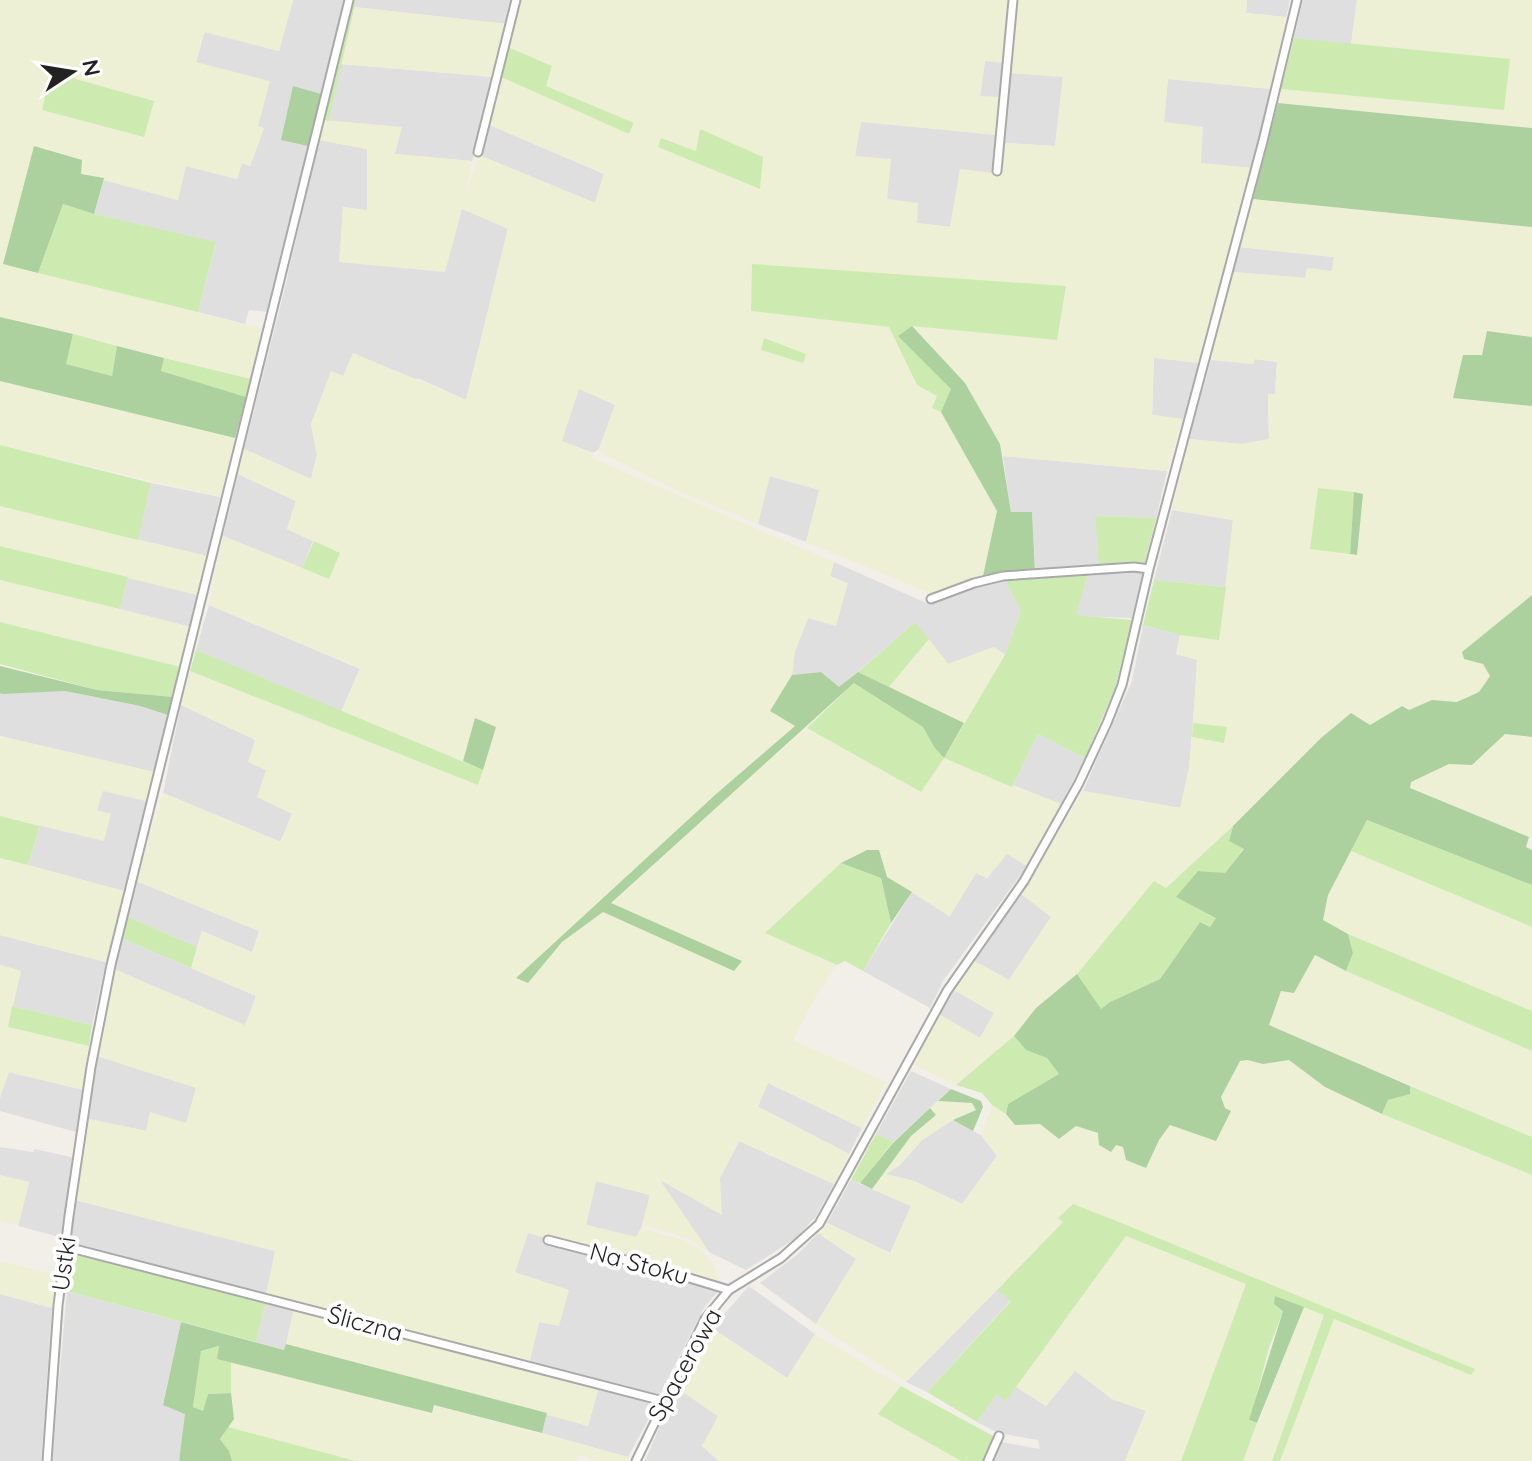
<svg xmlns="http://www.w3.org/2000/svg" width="1532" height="1461" font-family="Quicksand,sans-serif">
<rect width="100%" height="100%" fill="#f2efe9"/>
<!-- residential -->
<path fill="#e0dfdf" d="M293 0H345L267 312 249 310 245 324 198 312 216 243 94 214 104 178 177 200 186 166 237 179 242 163 250 166 264 128 257 126 196 62 205 31 279 51Z
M356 0H513L507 24 354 7Z
M1247 0H1290L1286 17 1246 13Z
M1303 0H1357L1351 45 1294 38Z
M985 60 1004 63 1001 97H980Z
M341 64 494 77 472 161 394 154 401 127 329 121Z
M1011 73 1063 76 1055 146 1004 143Z
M1168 79 1271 89 1251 168 1200 163 1164 122Z
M861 121 997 135 992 174 960 170 951 227 917 223 887 199 855 156Z
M487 124 604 174 595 203 479 155Z
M319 140 367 149V211L343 207 340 262 461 208 508 228 466 400 420 379 343 376 332 372 311 424 317 455 311 479 244 449 283 296Z
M1239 247 1334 257 1332 271 1306 278 1233 272Z
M1154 357 1199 363 1183 419 1152 415Z
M1254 359 1277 362 1275 395 1268 394 1269 440 1241 444 1189 439 1211 360 1253 364Z
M579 388 615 405 599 449 593 453 561 441Z
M1003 456 1167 471 1156 518 1096 516 1099 564 1145 562 1132 618 1075 616 1088 575 1036 577 1032 512H1011Z
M238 474 296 501 287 529 313 541 302 568 223 536Z
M769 476 820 490 806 542 758 524Z
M151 483 220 497 207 556 138 540Z
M1172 510 1233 520 1226 587 1154 580Z
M834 562 931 605 937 600 1005 579 1021 612 1005 655 994 647 948 664 915 622 839 688 821 672 792 675 795 651 808 618 836 625 830 576Z
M128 577 197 595 191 627 120 609Z
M209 605 360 669 341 712 196 650Z
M1143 625 1180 635 1176 654 1198 660 1189 768 1181 808 1083 791 1132 681Z
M65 691 140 706 168 715 154 772 0 736V693Z
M181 705 256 740 266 769 292 813 281 842 163 793Z
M1038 734 1085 758 1061 804 1012 787Z
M47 777 146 801 124 891 28 865 40 827Z
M1007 853 1027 866 943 981 930 1008 863 971 912 892 949 916 976 873 987 878Z
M136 881 259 931 253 953 202 931 197 947 126 916Z
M1021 894 1052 916 1009 980 974 961Z
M0 935 106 962 92 1025 12 1006 21 971 0 965Z
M121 938 256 996 246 1026 116 970Z
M954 990 994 1013 980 1038 940 1015Z
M97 1056 196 1087 187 1123 146 1131 89 1119Z
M911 1071 951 1089 893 1142 876 1134Z
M8 1072 84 1090 76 1132 0 1111V1098Z
M768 1083 862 1128 849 1154 757 1106Z
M953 1120 981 1135 997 1156 962 1204 914 1181 885 1174 899 1166 922 1140Z
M739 1141 834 1184 816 1216 796 1238 746 1270 709 1252 658 1178H720Z
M0 1147 33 1152 35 1149 75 1158 63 1238 18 1226 29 1183 0 1175Z
M851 1180 911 1206 890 1253 827 1223Z
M596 1181 650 1195 640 1233 636 1237 586 1225Z
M75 1200 276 1251 266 1294 80 1247 70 1237Z
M528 1233 720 1281 718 1291 704 1308 659 1396 529 1364 539 1322 515 1272Z
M818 1233 856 1259 816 1324 760 1283 798 1254Z
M749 1286 815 1334 787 1378 712 1328Z
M997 1290 1011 1300 927 1392 906 1382Z
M67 1291 181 1322 163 1404 186 1414 179 1461H52Z
M0 1294 52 1308 41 1461H0Z
M266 1301 294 1309 285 1350 256 1342Z
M1075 1370 1112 1399 1146 1411 1125 1461H994L1002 1442 1040 1449 1038 1440 998 1433 977 1422 997 1394 1016 1386 1046 1406Z
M676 1387 719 1417 702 1446 719 1461H645Z
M598 1390 657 1403 628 1457 542 1433 547 1413 588 1426Z"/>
<!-- farmland -->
<path fill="#eef0d5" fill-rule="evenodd" d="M0 0H293L279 51 204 32 196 62 270 81 258 126 264 128 250 166 242 163 237 179 186 166 178 200 80 174 34 146 3 263 264 329 251 379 0 317Z
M521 0H1010L1004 63 985 61 980 96 1001 97 997 135 861 122 855 156 891 159 887 199 918 203 917 223 950 227 960 169 1001 174 1004 143 1055 146 1063 77 1011 73 1017 0H1247L1246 13 1286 17 1271 89 1168 79 1164 122 1203 127 1201 163 1251 168 1199 363 1154 358 1152 415 1183 419 1167 471 1003 456 1000 443 965 383 912 326 1057 340 1066 287 751 311 889 327 917 385 937 396 932 408 941 412 997 511 983 576 932 594 806 542 819 490 770 476 758 524 680 492 605 455 599 449 615 405 579 389 562 441 593 453 592 458 834 562 830 576 848 583 836 626 808 618 795 651 792 675 771 710 796 725 715 795 517 978 528 983 562 942 603 912 741 961 611 904 725 799 807 728 920 791 944 758 1061 804 1027 866 1007 854 987 878 976 873 950 916 887 877 879 851 841 863 766 933 837 965 816 996 793 1040 886 1082 862 1128 768 1083 758 1107 849 1154 834 1184 739 1141 720 1178 722 1215 660 1180 709 1252 687 1238 642 1225 650 1195 596 1181 586 1225 636 1237 641 1228 686 1241 700 1249 712 1262 720 1281 528 1233 515 1272 569 1290 559 1326 539 1322 529 1364 266 1294 275 1251 75 1200 89 1119 146 1131 150 1112 186 1123 196 1088 97 1056 116 970 245 1025 256 996 191 968 202 931 252 952 259 931 136 881 163 793 280 842 292 814 257 797 266 770 248 762 255 740 181 705 190 671 478 785 496 727 475 719 463 761 341 712 360 668 209 605 223 536 329 579 340 553 287 529 296 501 238 474 244 449 311 479 317 455 311 424 331 371 343 376 353 353 466 400 508 229 462 209 445 272 339 262 343 207 367 210V149L319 140 324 120 402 127 395 154 472 161 465 196 479 155 595 203 604 173 487 124 499 76 629 134 634 123 546 86 550 65 508 47ZM701 130 763 157 759 188 659 147 662 138 696 151ZM764 338 806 354 803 363 761 350Z
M1357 0H1532V128L1278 103 1281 89 1504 110 1378 46 1351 45Z
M354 7 507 24 494 77 341 64Z
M1253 199 1532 227V337L1487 331 1482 355 1454 398 1532 406V595L1462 652 1483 664 1490 676 1479 692 1457 702 1432 700 1409 710 1401 706 1370 725 1351 713 1321 738 1233 826 1165 888 1154 882 1077 974 1036 1008 1014 1036 956 1085 912 1064 940 1015 980 1038 994 1013 954 990 974 961 1009 980 1051 917 1021 894 1083 791 1180 808 1189 768 1192 737 1224 742 1227 727 1193 723 1197 660 1176 654 1180 635 1219 639 1233 520 1172 510 1189 439 1241 444 1269 439 1268 394H1275L1277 362 1255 359 1253 364 1211 359 1233 272 1305 278 1307 268 1332 271 1334 257 1239 247Z
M0 381 235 438 220 497 0 445Z
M0 506 207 556 197 595 0 546Z
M0 580 191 627 181 667 0 622Z
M929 639 948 664 994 647 1005 655 964 723 889 687Z
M1505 734 1532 737V838L1410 788 1411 782 1449 764 1473 765Z
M0 736 154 772 146 801 103 791 97 810 111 814 104 841 0 816Z
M1351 851 1532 927V1011L1348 934 1323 921 1328 895Z
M0 858 124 891 106 962 0 935Z
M1315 955 1346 971 1532 1051V1137L1269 1025 1281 990 1294 993Z
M0 965 21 971 8 1027 89 1046 84 1090 9 1072 0 1098Z
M1247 1060 1263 1064 1289 1060 1325 1087 1382 1114 1532 1175V1461H1280L1334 1319 1471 1375 1474 1369 1073 1204 1059 1219 1064 1221 906 1382 816 1324 856 1259 818 1233 827 1223 891 1253 911 1206 872 1189 911 1136 935 1115 930 1108 938 1101 972 1103 977 1110 953 1120 922 1140 899 1166 886 1174 914 1181 962 1204 997 1156 981 1135 992 1105 1006 1114 1015 1125 1040 1124 1059 1139 1076 1126 1098 1133 1123 1147 1126 1160 1146 1168 1159 1140 1170 1125 1225 1108 1221 1097 1240 1061Z
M0 1175 29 1182 18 1226 0 1221Z
M1126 1236 1246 1284 1181 1461H1125L1146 1411 1112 1399 1075 1371 1046 1406 1016 1387Z
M0 1261 59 1276 52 1308 0 1294Z
M1304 1307 1324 1315 1272 1461H1243Z
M294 1309 598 1390 588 1426 286 1344Z
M712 1328 787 1378 815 1334 901 1386 879 1414 961 1461H719L702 1446 718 1416 676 1387Z
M231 1362 431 1413 433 1405 628 1457 627 1461H599L579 1455 576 1461H356L228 1427 234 1419 231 1393Z"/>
<!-- grass -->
<path fill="#cdebb0" d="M354 0H356L329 121 324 120Z
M1294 38 1510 59 1504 110 1281 89Z
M508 47 552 66 546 86 634 123 629 134 499 76Z
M51 72 154 101 144 137 42 110Z
M700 129 763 157 760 189 658 147 661 138 696 151Z
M63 204 94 214 216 242 198 312 38 273Z
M752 264 1066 286 1057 340 912 326 899 336 952 389 941 412 932 408 937 396 917 385 889 327 751 311Z
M73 334 117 346 112 376 65 364Z
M764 338 806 354 803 363 761 350Z
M164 358 251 379 246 397 160 371Z
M0 445 151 483 138 540 0 506Z
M1318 488 1354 492 1350 554 1310 549Z
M1095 516 1156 518 1145 562 1099 564Z
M314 541 340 553 329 579 302 568Z
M0 546 128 577 120 609 0 580Z
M1088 574 1076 615 1132 620 1115 688 1085 758 1038 734 1012 787 944 758 921 792 807 728 855 682 923 727 934 747 944 758 1005 655 1021 612 1005 579Z
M1154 580 1226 587 1219 640 1180 635 1143 625Z
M0 622 181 667 173 697 97 690 0 664Z
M915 622 929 639 889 687 858 672Z
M196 650 483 770 478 785 190 671Z
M1193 723 1227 727 1224 743 1192 737Z
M0 816 40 826 28 865 0 858Z
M1367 820 1532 885V927L1351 851Z
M1233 826 1229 841 1244 848 1225 874 1198 871 1177 897 1217 917 1210 927 1200 922 1160 979 1110 1002 1101 1010 1077 974 1154 881 1166 888Z
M841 863 881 878 891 923 863 971 845 961 837 965 765 933Z
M126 916 197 947 191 968 121 938Z
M1348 934 1532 1011V1051L1346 971 1353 953Z
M12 1006 92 1025 89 1046 8 1027Z
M1014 1036 1026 1050 1047 1058 1059 1074 1008 1104 1006 1114 992 1105 982 1093 956 1085Z
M1410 1086 1532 1137V1175L1382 1114 1388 1100 1409 1094Z
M876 1134 893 1142 860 1183 851 1180Z
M1073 1204 1129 1226 1475 1369 1471 1375 1334 1319 1280 1461H1272L1324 1315 1275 1296 1283 1311 1269 1348 1250 1421 1257 1423 1243 1461H1181L1246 1284 1126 1236 1005 1402 997 1394 977 1422 927 1392 1011 1301 997 1290 1063 1222 1058 1218Z
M79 1253 266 1301 256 1342 67 1291 70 1259Z
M220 1346 218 1358 231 1362V1393L208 1394 203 1411 193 1407 201 1351Z
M901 1386 995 1437 985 1461H961L878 1414Z
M228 1427 356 1461H232L229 1451 220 1439Z"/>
<!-- forest -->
<path fill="#add19e" d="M293 86 321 94 308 146 281 140Z
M1278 103 1532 128V227L1253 199Z
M34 146 82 160 81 174 104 178 94 214 63 204 38 273 3 264Z
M0 317 73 334 66 364 112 376 117 346 164 358 161 371 246 397 235 438 0 381Z
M912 326 965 383 1000 444 1011 512H1032L1035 571 983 576 997 511 941 412 951 389 898 336Z
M1487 331 1532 337V406L1453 398 1463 355H1482Z
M1354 492 1363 494 1357 555 1350 554Z
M1532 595V737L1505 734 1472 765 1449 764 1411 782 1410 788 1529 837 1526 847 1532 850V885L1367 820 1328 895 1323 920 1348 934 1353 953 1346 971 1315 955 1294 993 1281 991 1269 1025 1410 1086V1094L1388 1100 1382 1114 1325 1087 1289 1060 1263 1064 1247 1060 1240 1061 1221 1097 1225 1108 1231 1111 1216 1141 1170 1125 1159 1140 1146 1168 1126 1160 1123 1147 1116 1145 1111 1152 1099 1145 1098 1133 1076 1126 1059 1139 1040 1124 1015 1125 1006 1114 1008 1104 1059 1074 1047 1058 1026 1050 1014 1036 1036 1008 1077 974 1101 1009 1110 1002 1160 979 1200 922 1210 927 1216 918 1176 897 1198 871 1225 873 1244 849 1229 841 1233 826 1321 738 1351 713 1370 725 1402 706 1409 710 1432 700 1457 702 1479 692 1490 676 1483 664 1464 659 1462 652Z
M0 666 97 690 173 697 168 715 140 706 65 691 2 694 0 693Z
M821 672 839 687 858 672 964 723 944 758 934 747 923 727 854 683 611 903 742 961 734 971 603 912 562 942 528 983 516 978 715 795 795 726 770 711 792 675Z
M475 718 496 727 483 770 463 761Z
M867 850H879L887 877 912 892 891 923 881 878 841 863Z
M951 1089 981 1101 983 1107 973 1131 953 1120 976 1110 972 1103 938 1101Z
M930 1108 936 1115 911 1136 872 1189 860 1183 893 1143Z
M1275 1296 1304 1307 1257 1423 1249 1420 1283 1311 1274 1304Z
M181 1322 284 1350 286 1344 547 1413 542 1433 434 1405 432 1413 217 1359 219 1346 201 1351 193 1407 203 1411 208 1394 231 1393 234 1419 220 1439 229 1451 232 1461H179L185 1414 163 1405Z"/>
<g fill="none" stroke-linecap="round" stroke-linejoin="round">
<defs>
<path id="minor" d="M478 152 516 0
M997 171 1013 0
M931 599 974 583 1003 576 1134 567 1149 569
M548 1240 653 1267 729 1290
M67 1247 663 1401
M47 1461 58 1306 69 1216 91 1067 111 965 349 0
M636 1461 705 1319 729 1290 781 1258 819 1224 947 991 1024 881 1079 783 1107 723 1122 685 1149 569 1263 141 1297 0
M988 1461 999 1436"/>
</defs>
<!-- minor casing -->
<use href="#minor" stroke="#a9a9a9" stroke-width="11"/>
<!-- minor -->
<use href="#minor" stroke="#fff" stroke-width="7"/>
</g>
<g text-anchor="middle" stroke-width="8" stroke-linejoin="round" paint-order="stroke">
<!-- street labels -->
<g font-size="24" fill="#222" stroke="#fff">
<text transform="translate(64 1264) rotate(-82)" y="8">Ustki</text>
<text transform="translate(639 1264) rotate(15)" y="8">Na Stoku</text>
<text transform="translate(365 1324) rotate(15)" y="8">Śliczna</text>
<text transform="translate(685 1365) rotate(-61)" y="8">Spacerowa</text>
</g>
</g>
<!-- north arrow -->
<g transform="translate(72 72) rotate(78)" stroke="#ffffff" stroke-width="6" paint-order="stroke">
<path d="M0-6L14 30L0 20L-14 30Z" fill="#222222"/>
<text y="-12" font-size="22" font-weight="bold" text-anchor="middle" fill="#222222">N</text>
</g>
</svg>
